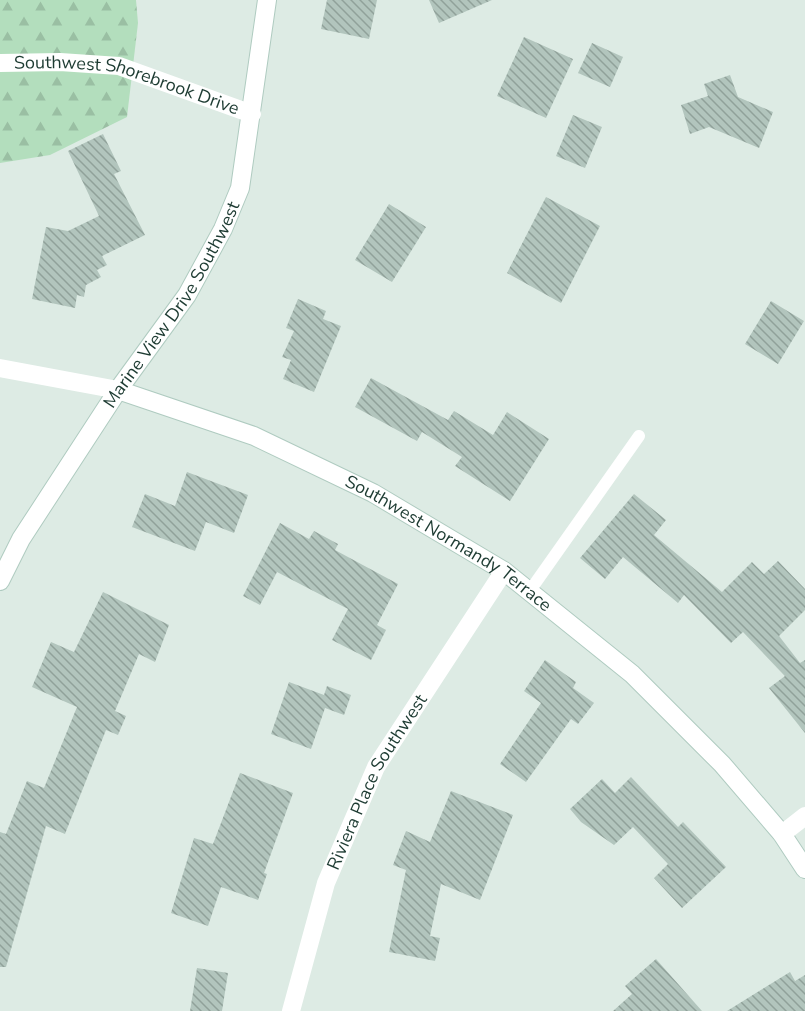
<svg xmlns="http://www.w3.org/2000/svg" width="805" height="1011" font-family="'Nunito Sans',sans-serif">
<defs>
<pattern id="forest-firs" width="22" height="20" patternUnits="userSpaceOnUse" patternTransform="scale(1.5)"><rect width="22" height="20" fill="#b3debd"/><path d="M5 1l3.5 6h-7zM16 11l3.5 6h-7z" fill="#9abfa3"/></pattern>
<pattern id="building-back-hatch" width="6" height="6" patternUnits="userSpaceOnUse" patternTransform="scale(1.5)"><rect width="6" height="6" fill="#b2c5bd"/><path d="M-1 5l2 2M0 0l6 6M5-1l2 2" fill="none" stroke="#90a19a"/></pattern>
</defs>
<rect width="100%" height="100%" fill="#ddebe4"/>
<!-- forest -->
<path fill="url(#forest-firs)" d="M0 0H136L138 23 127 117 50 155 0 163Z"/>
<!-- building -->
<path fill="url(#building-back-hatch)" d="M327 0H377L369 39 321 29Z
M429 0H492L439 23Z
M524 37 573 59 546 118 497 96Z
M592 43 623 57 610 87 578 73Z
M730 75 738 97 773 112 759 148 709 127 690 134 681 105 708 96 704 84Z
M573 115 602 127 585 168 556 156Z
M103 134 121 171 114 174 145 235 102 256 107 265 97 270 101 277 86 285 84 297 77 295 75 308 32 299 46 227 68 231 99 216 68 151Z
M546 197 600 226 561 303 507 273Z
M389 204 426 227 392 282 355 260Z
M298 299 326 311 323 319 341 326 314 392 283 379 291 360 282 357 294 331 286 328Z
M771 301 804 321 778 364 745 344Z
M371 378 448 420 454 411 493 435 507 412 549 439 510 501 455 466 462 457 422 432 417 441 355 407Z
M187 472 248 495 234 533 206 522 195 551 132 527 145 494 175 506Z
M634 494 666 520 654 535 722 592 752 562 764 574 778 561 805 589V610L779 636 800 663 805 660V733L769 688 785 676 743 632 731 643 684 595 678 603 623 557 605 579 580 558Z
M280 523 309 539 314 531 338 544 335 550 398 584 377 625 386 630 371 660 332 640 348 609 277 572 260 605 243 596Z
M103 592 169 625 155 662 139 654 115 711 126 716 118 735 106 730 65 834 46 826 6 967H0V832L6 834 27 781 44 788 77 707 32 687 51 642 74 652Z
M545 660 576 682 573 688 594 703 578 724 571 719 526 782 500 764 541 703 524 691Z
M289 682 324 695 327 686 351 695 344 715 325 708 311 749 271 734Z
M240 773 293 793 264 873 267 874 258 900 221 887 208 926 171 913 194 838 213 844Z
M631 777 678 827 683 822 726 867 682 908 654 878 668 864 633 827 614 845 581 822 570 809 602 779 615 793Z
M451 791 513 815 480 900 441 884 430 936 440 938 435 961 389 952 406 870 393 865 406 831 430 842Z
M656 959 702 1011H613L632 994 625 986Z
M197 968 228 973 222 1011H190Z
M790 972 795 981 805 975V1011H727Z"/>
<g fill="none" stroke-linecap="round" stroke-linejoin="round">
<defs>
<g id="secondary">
<path id="s3" d="M118 390 254 436 373 493 504 571 632 674 722 764 782 834 805 869"/>
<path id="s4" d="M0 581 21 539 118 390 187 295 223 229 240 188 267 0"/>
</g>
</defs>
<!-- secondary casing -->
<use href="#secondary" stroke="#afcbc0" stroke-width="20"/>
<!-- lane -->
<path stroke="#fff" stroke-width="12" d="M529 592 639 436"/>
<!-- street -->
<g stroke="#fff" stroke-width="18">
<path id="s1" d="M0 63 60 62 119 66 252 114"/>
<path d="M0 368 118 390"/>
<path d="M782 834 805 816"/>
<path id="s2" d="M291 1011 326 883 376 767 504 571"/>
</g>
<!-- secondary -->
<use href="#secondary" stroke="#fff" stroke-width="18"/>
</g>
<g text-anchor="middle" stroke-width="6" stroke-linejoin="round" paint-order="stroke">
<!-- street labels -->
<g font-size="18" fill="#1d3b32" stroke="#edf7f2">
<text dy="6" stroke="none"><textPath href="#s1" startOffset="130">Southwest Shorebrook Drive</textPath></text>
<text dy="6" stroke="none"><textPath href="#s4" startOffset="326">Marine View Drive Southwest</textPath></text>
<text dy="6" stroke="none"><textPath href="#s3" startOffset="366">Southwest Normandy Terrace</textPath></text>
<text dy="6" stroke="none"><textPath href="#s2" startOffset="246">Riviera Place Southwest</textPath></text>
</g>
</g>
</svg>
